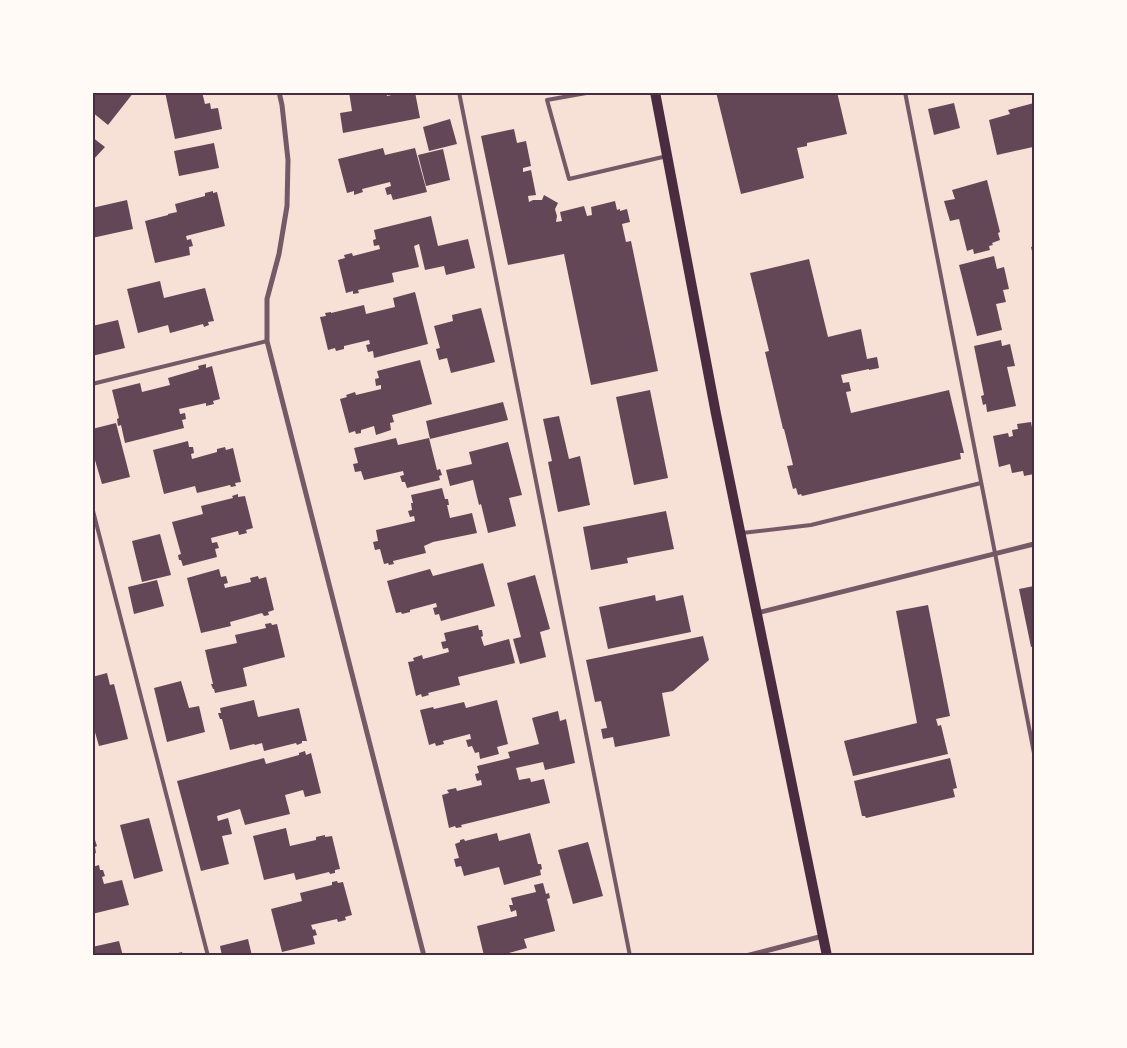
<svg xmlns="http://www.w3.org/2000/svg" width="1127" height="1048" font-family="Manrope,sans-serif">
<rect width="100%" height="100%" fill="#f7e1d7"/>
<!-- building -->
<path fill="#644757" d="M92 92H134L108 125 92 112Z
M165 92H202L205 104 210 103 211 109 218 108 222 129 175 139Z
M349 92H386L387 96 405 92H415L420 118 343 133 340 113 352 111Z
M716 92H837L847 134 807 143V146L797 148 804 178 741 194Z
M954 103 960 128 934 135 928 109Z
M1034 103V152L1033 147 997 155 989 120 1010 114 1008 110Z
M450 119 457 144 429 151 423 127Z
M514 129 517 143 526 141 531 166 523 168V172L531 170 536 195 528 196 529 202 533 200H542L544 195 558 203 555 209 557 216 556 222 562 221 560 212 584 206 587 216 592 215 591 207 615 201 617 210 620 209V211L627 209 630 222 622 224 626 242 631 241 658 371 591 385 564 254 508 265 481 136Z
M92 137 105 147 92 161Z
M214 143 219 168 179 176 174 151Z
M383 148 385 155 415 148 427 192 393 200 391 194 387 195 385 188 391 186 390 182 362 189 363 192 354 195V191L347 193 338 159Z
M443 149 450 180 426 186 418 155Z
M987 180 1000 232 998 233 1000 240 992 243 993 245 989 246 990 250 974 254 973 249 967 251 959 219 950 221 944 201 955 199 952 190Z
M213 191V193L217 192 225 226 186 236 187 240 191 239 193 246 189 247 190 255 155 263 145 221 168 215V214L177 212 175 204 205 196V193Z
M127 200 133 229 92 238V208Z
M431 216 438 246 468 239 475 268 446 275 444 266 425 270 419 244 414 246 419 267 392 273 394 282 358 290 359 293 353 294V291L346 293 338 260 345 258 344 255 352 253 353 256 380 249 379 245 374 246 373 240 376 239 374 230Z
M1034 246V259L1031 247Z
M994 256 997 269 1004 267 1009 289 1003 290 1006 302 996 304 1002 330 977 336 959 265Z
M809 259 828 337 861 329 867 359 877 357 879 368 869 370V369L841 375 843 383 849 382 851 391 846 392 851 413 949 390 964 453H960L961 459 802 496 801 494 798 495 796 488 793 489 787 466 793 465 784 429H783L765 352 769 351 750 273Z
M160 281 164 298 205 288 214 321 208 322 209 325 204 327 203 324 170 333 168 325 138 333 127 289Z
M415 292 428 344 374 358 373 351 368 352 366 345 370 344 369 340 344 346V349L336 351 335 348 328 350 320 317 326 316 325 313 331 312V313L364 305 366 314 395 307 393 298Z
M481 308 495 362 451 373 447 358 439 360 436 349 440 348 434 326 453 321 452 315Z
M118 320 125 348 92 356V326Z
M1001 340 1002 346 1010 344 1015 366 1007 367 1016 406 987 412 986 404 983 405 981 396 984 395 974 346Z
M420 360 432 404 392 415 394 422 390 423 391 430 376 435 374 426 361 430V433L356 434 355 431 349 433 340 399 347 397 346 395 355 392 356 395 381 389V385L376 386 375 379 379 378 377 371Z
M206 364V368L212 366 220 399 213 401 214 404 206 406V403L179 409 180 414 185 413 186 419 182 420 184 428 125 443 121 425 118 426 117 419 119 418 112 390 140 383 142 392 170 385 168 378 199 369 198 366Z
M650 390 668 478 634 485 616 397Z
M503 402 508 420 430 439 426 421Z
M559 416 569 459 580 456 590 505 558 512 548 462 552 461 543 419Z
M1031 422 1033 433H1034V474L1024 476 1023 471 1012 473 1010 464 999 467 993 436 1008 433 1009 437 1013 436 1012 430 1018 429 1017 424Z
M116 423 130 477 102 484 92 450V429Z
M396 438 398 445 429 438 437 470 440 469 442 475 439 476 440 480 407 488 405 482H402L400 476 404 475 403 471 364 480 361 471 355 472 353 464 358 463 354 448Z
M188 441 189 447H193L194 453 191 454 192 459 217 452V449L225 447 226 450 233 448 241 482 235 483 236 486 231 487 230 485 197 493 195 486 164 494 153 450Z
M508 442 522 495 509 498 516 526 488 533 481 504 479 505 473 480 450 486 446 470 472 464 469 452Z
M442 488 445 499H448L449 505H447L450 518 472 513 477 533 433 542 424 546 426 553 393 561 394 564 389 565 388 563 384 564 380 549 375 550 373 542 378 541 376 530 415 521 414 516 410 517 408 511 412 510 411 503H413L411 495Z
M238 494V497L245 496 253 528 246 530 247 533 239 535 238 531 211 538 212 543 217 542 219 548 215 549 217 557 183 566 181 560H179L178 555 181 554 172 522 203 514 201 506 233 498 232 496Z
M666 511 674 549 627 558 628 563 591 570 583 527Z
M160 534 171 575 142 582 132 541Z
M483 563 495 606 441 621 439 614 435 615 433 608 437 607 436 603 410 610V612L402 614 401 612 396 613 387 581 430 569 433 576Z
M219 569 221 577 226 576 228 583 224 584 225 588 251 582 250 578 258 576 259 579 266 577 274 610 268 612 269 615 264 616 262 613 230 622 231 626 201 633 187 578Z
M535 575 550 629 540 632 546 657 520 664 513 639 521 637 507 583Z
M157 580 164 606 134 614 128 587Z
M1034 586V646L1031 647 1019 589Z
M655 595 656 601 683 595 691 632 608 649 599 607Z
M928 605 950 716 936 719 938 726 941 725 948 754 853 776 844 741 917 723 896 611Z
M271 623 272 625 277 624 285 657 243 668 247 686 215 693 214 689H213L211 684H213L205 650 237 643 235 635 266 628 265 624Z
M478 625 479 630H482L483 636 481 637 484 646 509 639 515 663 458 677 460 685 428 693 429 695 422 697 421 694 416 696 408 662 414 661 413 658 422 655 423 659 449 652 448 648 443 649 441 642 446 641 444 633Z
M703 636 709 660 673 691 662 693 670 736 615 747 613 737 603 739 601 729 607 728 601 701 595 702 586 660Z
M107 673 110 685 114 684 128 739 99 746 92 722V677Z
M181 681 189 708 199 706 205 732 167 742 154 688Z
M254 700 258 717 299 708 307 741H302V743L297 745 296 743 264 751 262 743 255 745 254 744 230 750 222 719H220L218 713H221L220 708Z
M497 700 508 744 497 747 499 754 480 759 479 752 475 753 472 746 468 747 466 740 471 739 470 734 443 741 444 744 436 746 435 743 429 745 420 710 433 707 434 709 464 702 466 708Z
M558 711 560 721 566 719 575 763 545 770 543 762 516 768 519 780 530 778 531 782 544 779 550 803 461 825 462 827 456 828 455 826 449 828 442 795 449 793 447 790 456 788 457 791 482 785 481 780 477 781 475 774 479 773 477 766 510 758 508 752 539 744 532 718Z
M305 751 306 755 311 753 321 793 305 797 303 790 285 795 290 814 245 825 240 809 217 816 218 821 228 818 232 834 222 836 229 864 201 871 177 781 264 758 266 764 299 755V753Z
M950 758 957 788 953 789 955 797 866 818 865 816H862L854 781Z
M149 818 163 871 134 879 120 825Z
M286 828 290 846 316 840V837L325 835V837L332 836 340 869 335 870V873L330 874 329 872 296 880 294 873 264 880 253 836Z
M497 833 499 841 530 833 538 864H541L542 869 540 870 541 875 504 885 499 867 464 876 461 866 456 867 454 859 459 858 455 844 460 842V840L464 839 465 841Z
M95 840 97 846 95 847 96 853 92 854V841Z
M588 842 603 896 573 904 558 850Z
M99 865 100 870H103L105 876 102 877 104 884 122 880 129 905 92 914V867Z
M337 881 338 883 343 882 352 915 345 917 346 920 338 922 337 919 311 925 313 930 315 929 317 935 313 936 315 944 282 952 271 909 302 901 300 893 332 885V882Z
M543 883 546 894 549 893 550 898 547 899 555 931 524 939 527 948 498 956H484L477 926 517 916 516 910 511 912 509 905H513L511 898 536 892 534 885Z
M248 939 252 956H222L220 946Z
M119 941 123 956H92V947Z
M182 952 183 956H170V955Z"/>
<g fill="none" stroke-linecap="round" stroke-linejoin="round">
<!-- service -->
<path stroke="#755966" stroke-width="4" d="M459 92 630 956
M592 92 547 100 569 179 667 156
M905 92 1034 753
M92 384 267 341
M92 507 208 956
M742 533 811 525 981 483"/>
<!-- minor -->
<path stroke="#755966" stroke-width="5" d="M279 92 282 105 288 160 287 206 279 254 267 299V341L424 956
M757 613 1034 544
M746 956 823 936"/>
<!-- secondary -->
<path stroke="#4a2c40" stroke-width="10" d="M655 92 716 414 827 956"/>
</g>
<!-- border -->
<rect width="1127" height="1048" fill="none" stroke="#fffaf5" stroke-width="188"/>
<rect x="94" y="94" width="939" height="860" fill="none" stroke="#4a2c40" stroke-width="2"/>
</svg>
